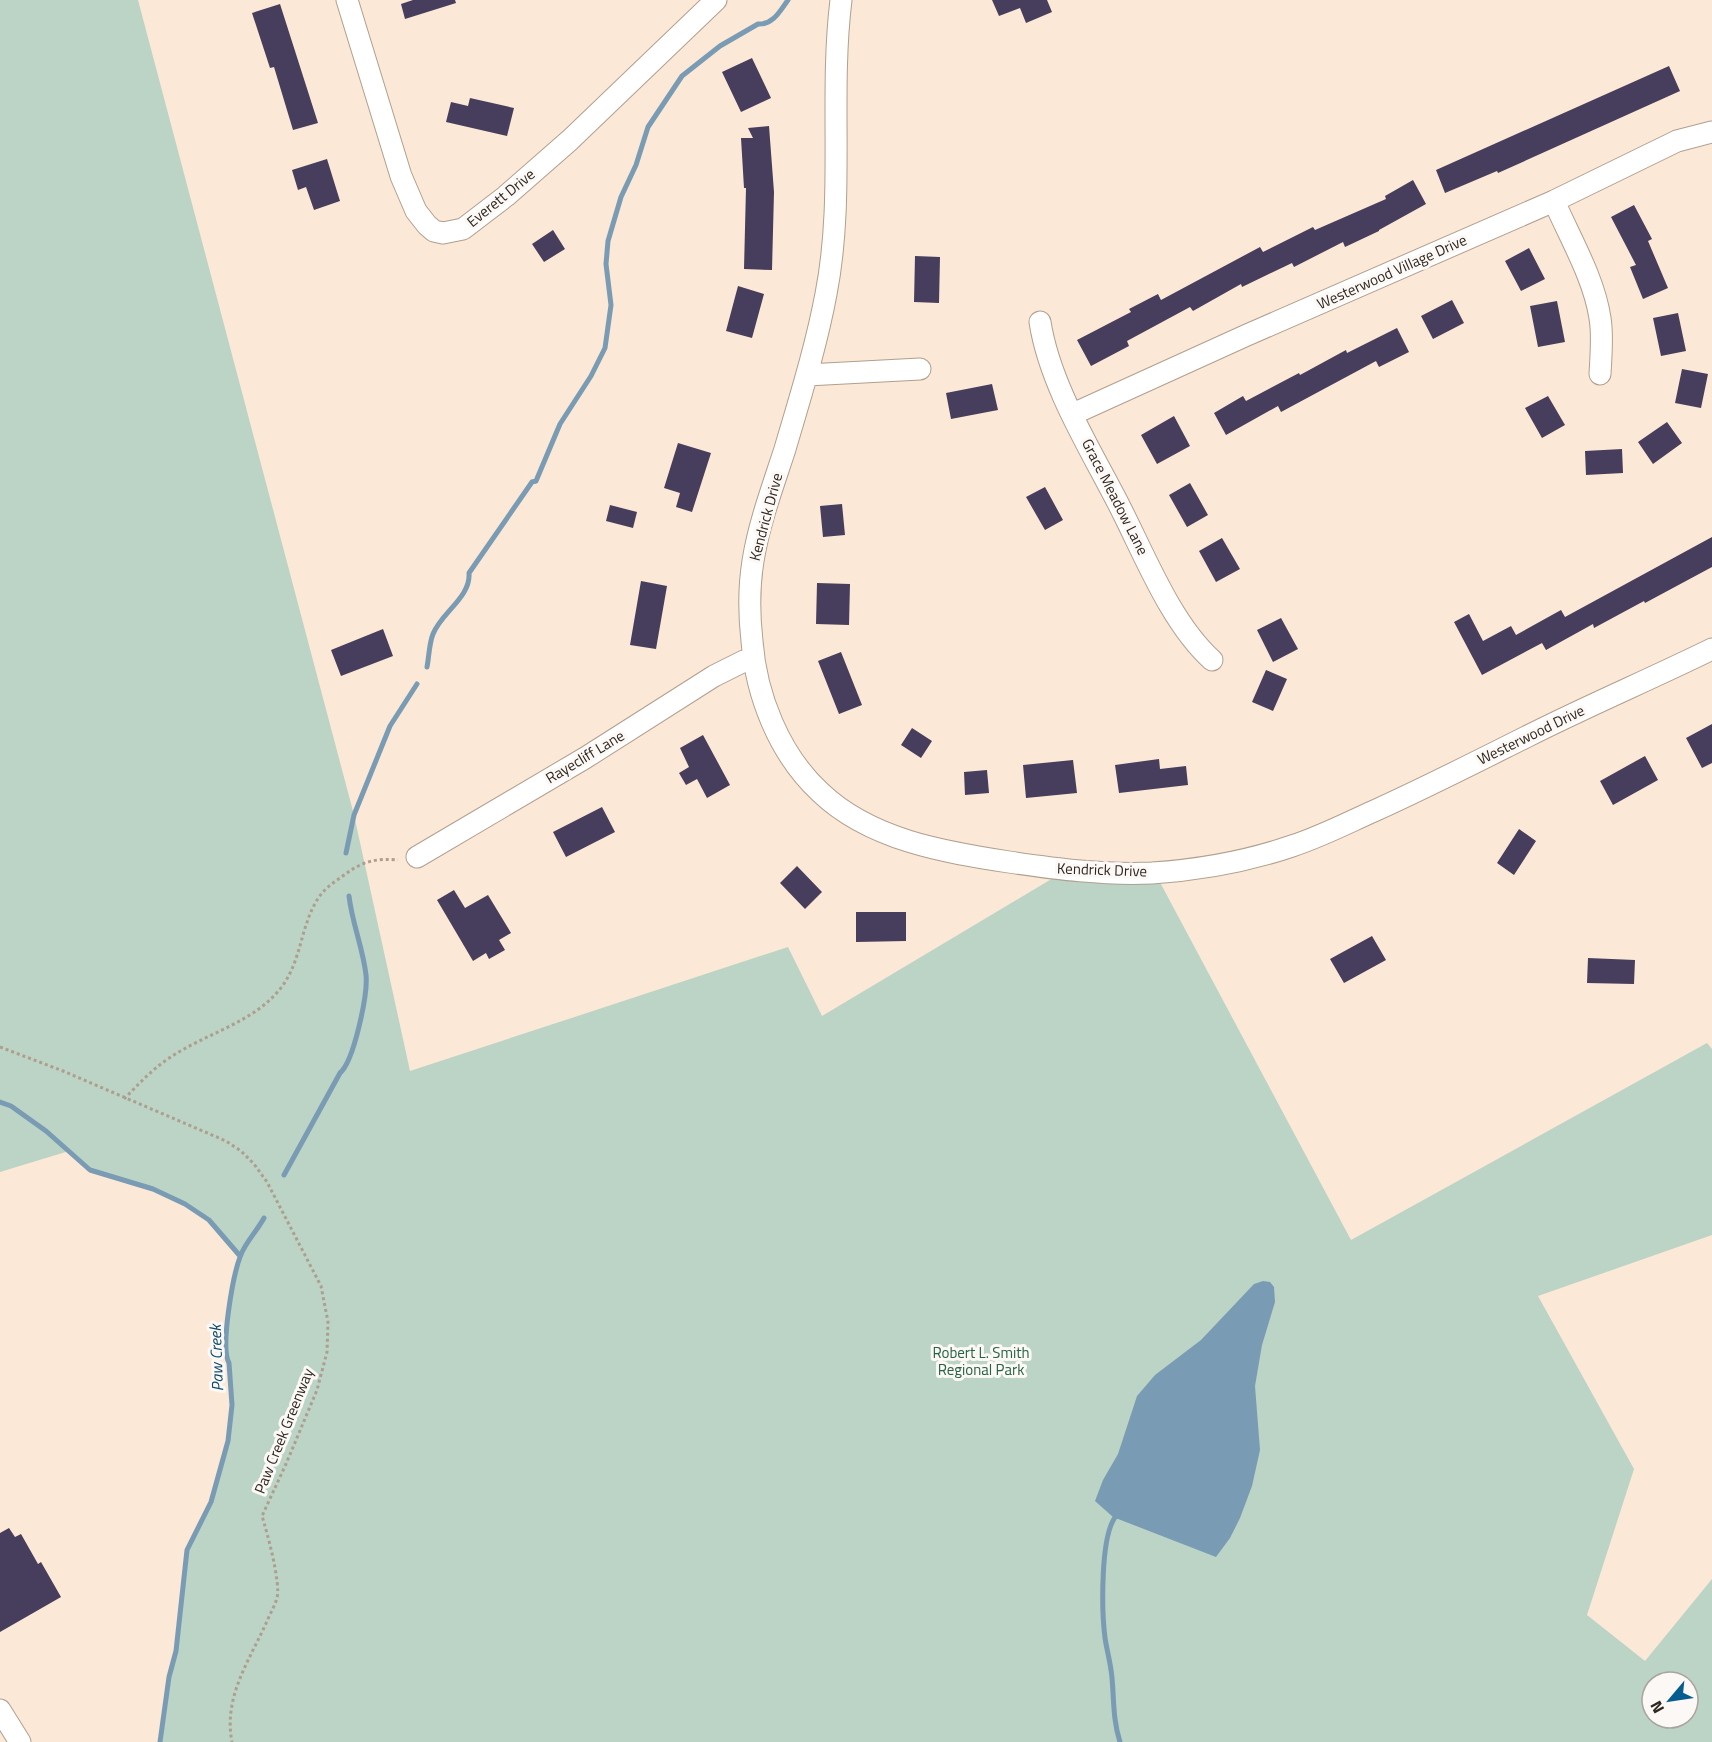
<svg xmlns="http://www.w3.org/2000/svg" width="1712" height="1742" font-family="'Titillium Web',sans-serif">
<rect width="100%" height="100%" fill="#fbe8d6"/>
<!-- green -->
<path fill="#bbd4c5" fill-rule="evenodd" d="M0 0H138L354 815 410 1071 788 947 822 1016 1065 871 1155 873 1351 1240 1707 1043 1712 1049V1235L1538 1296 1634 1469 1587 1615 1645 1661 1712 1579V1742H160L169 1677 176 1651 187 1550 211 1502 228 1441 232 1405 229 1363C218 1343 235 1280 240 1256L209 1220 185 1204 153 1189 90 1170 69 1151 0 1172ZM1652 1682H1688V1718H1652Z"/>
<!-- water -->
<path fill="#7a9bb4" d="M1263 1281 1270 1282 1274 1287 1275 1302 1262 1345 1255 1386 1260 1450 1252 1486 1240 1518 1230 1538 1216 1557 1113 1517 1095 1501 1103 1480 1118 1454 1137 1396 1155 1375 1201 1340 1254 1284Z"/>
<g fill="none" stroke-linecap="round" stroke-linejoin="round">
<!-- stream -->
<path stroke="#7a9bb4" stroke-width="5" d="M427 667C429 657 429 644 433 634 441 613 471 597 469 573L532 482 536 481 560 424 591 376 605 348 611 305 606 264 608 241 621 197 636 165 648 127 682 76 720 46 758 24C773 25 780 11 788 0
M346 853 354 815 390 726 417 684
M0 1102 11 1106 46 1131 90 1170 153 1189 185 1204 209 1220 240 1256
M284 1175 340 1073C354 1061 368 994 366 975 363 948 352 923 349 896
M1119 1513C1099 1528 1102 1614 1105 1638 1107 1651 1111 1665 1112 1678 1114 1700 1113 1721 1120 1742
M160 1742 169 1677 176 1651 187 1550 211 1502 228 1441 232 1405 229 1363C220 1347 233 1276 240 1257 244 1244 257 1231 264 1218"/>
</g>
<!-- building -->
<path fill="#463e5c" d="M413 0H455L456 3 405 19 401 4Z
M992 0H1047L1052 12 1026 23 1020 8 999 16Z
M280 4 318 123 293 130 274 67 270 68 252 13Z
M752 58 771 98 741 112 722 72Z
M1669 66 1680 91 1498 173 1497 171 1445 193 1436 170Z
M470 98 514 108 507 136 446 122 451 102 468 106Z
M769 126 774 192 772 270 744 269 746 188H744L741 138H753L748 128Z
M327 159 340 201 314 210 306 187 298 190 292 170Z
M1413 180 1426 204 1379 230V231L1345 247 1343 242 1294 267 1292 263 1242 287 1241 284 1193 311 1190 307 1127 341 1129 346 1091 366 1077 340 1131 312 1129 309 1158 294 1161 300 1260 247 1263 252 1313 227 1315 230 1386 199 1385 196Z
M1634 205 1652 239 1648 241 1668 288 1643 299 1630 267 1636 265 1611 217Z
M553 230 565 249 544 262 532 244Z
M1529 248 1545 279 1521 291 1505 261Z
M915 256 940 257 939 303 914 302Z
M738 286 764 294 752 338 726 331Z
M1452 300 1464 323 1433 339 1421 316Z
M1557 301 1565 342 1538 347 1530 306Z
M1678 313 1686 351 1661 356 1653 318Z
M1397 328 1409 352 1379 367 1376 361 1281 412 1278 406 1226 435 1214 413 1243 396 1246 401 1299 373 1300 375 1346 350 1347 353Z
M1682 369 1708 374 1701 408 1675 403Z
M992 384 998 410 951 419 946 393Z
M1548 396 1565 425 1542 438 1525 408Z
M1174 416 1190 446 1157 464 1141 435Z
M1667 422 1682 443 1653 464 1638 442Z
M678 443 711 453 692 512 676 507 680 493 664 488Z
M1622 449 1623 473 1586 475 1585 451Z
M1190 483 1208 515 1187 527 1169 495Z
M1045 487 1063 520 1045 530 1026 497Z
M842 504 845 535 823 537 820 506Z
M610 505 637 512 633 528 606 521Z
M1712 537V567L1645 603 1644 601 1594 628 1593 624 1546 650 1542 643 1482 675 1454 622 1469 614 1483 641 1511 626 1516 635 1561 610 1565 617Z
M1222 538 1240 569 1216 582 1199 551Z
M641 581 667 586 656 649 630 645Z
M817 583 850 584 849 625 816 624Z
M1281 618 1298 649 1273 662 1257 630Z
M383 629 393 656 341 676 331 650Z
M841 652 862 705 839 714 818 661Z
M1266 670 1287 679 1273 711 1252 702Z
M1712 724V763L1702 768 1686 738Z
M912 728 932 741 921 758 901 745Z
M703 735 730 785 707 798 697 779 686 785 679 773 689 767 680 748Z
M1645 756 1658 780 1613 805 1600 781Z
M1159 759 1160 769 1186 766 1188 785 1119 793 1115 765Z
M1073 760 1077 793 1026 798 1023 765Z
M987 770 989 793 965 795 964 772Z
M602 807 615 832 566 857 553 832Z
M1519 829 1536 841 1514 875 1497 863Z
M797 866 822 892 805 909 780 883Z
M454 890 465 908 488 895 511 933 499 940 505 950 489 959 486 953 473 961 437 900Z
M856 912H906V941L856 942Z
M1372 936 1386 960 1344 983 1330 959Z
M1588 958 1635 960 1634 984 1587 983Z
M9 1528 15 1537 21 1534 38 1564 41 1562 61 1597 0 1632V1533Z"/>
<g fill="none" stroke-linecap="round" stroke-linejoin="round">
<defs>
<path id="street" d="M347 0 401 176 416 211 427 225 434 231 443 233 463 229 506 196 570 140 716 0
M841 0C829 98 845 197 826 294 816 347 800 398 785 449 773 486 759 523 753 561 749 586 749 615 752 641 756 695 779 754 820 792 870 840 944 852 1009 862 1057 869 1103 875 1152 873 1198 870 1248 861 1292 846 1320 837 1347 823 1374 811 1425 788 1476 762 1526 737 1587 706 1651 679 1712 649
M1554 201C1570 238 1594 278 1600 318 1603 336 1601 355 1600 374
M1040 322C1050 386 1091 450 1120 507 1145 556 1171 623 1212 660
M807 375 920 369
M1073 414 1247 335 1554 201 1677 141 1712 132
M417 857 585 758 714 676 744 661 754 659
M0 1710 20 1742"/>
</defs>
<!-- street casing -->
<use href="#street" stroke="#b19f8f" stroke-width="23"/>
<!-- path -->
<path stroke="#ad9e90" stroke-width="3" stroke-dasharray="3 3" stroke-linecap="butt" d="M0 1047 63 1071 226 1141 241 1151 254 1164 267 1182 321 1286 328 1322 327 1352 317 1390 286 1464 262 1516C267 1532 281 1583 277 1598 275 1605 271 1612 268 1619 250 1660 223 1696 232 1742
M124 1099C138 1085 151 1070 168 1059 203 1034 252 1024 280 989 302 962 300 925 319 897 326 887 337 880 347 873 363 861 378 858 398 860"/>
<!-- street -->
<use href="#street" stroke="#fff" stroke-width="21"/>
</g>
<g text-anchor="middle" stroke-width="6" stroke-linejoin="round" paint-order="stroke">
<!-- street labels -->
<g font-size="15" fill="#2e2720" stroke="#fcf8f5">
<text transform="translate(501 198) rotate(-39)" y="5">Everett Drive</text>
<text transform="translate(1392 272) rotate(-24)" y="5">Westerwood Village Drive</text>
<text transform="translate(1115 497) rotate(63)" y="5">Grace Meadow Lane</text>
<text transform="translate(766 517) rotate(-75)" y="5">Kendrick Drive</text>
<text transform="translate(1531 735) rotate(-26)" y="5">Westerwood Drive</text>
<text transform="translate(585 757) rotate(-31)" y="5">Rayecliff Lane</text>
<text transform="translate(1102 870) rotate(2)" y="5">Kendrick Drive</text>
<text transform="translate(284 1431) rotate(-68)" y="5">Paw Creek Greenway</text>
</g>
<!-- park labels -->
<g font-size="15" fill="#266345" stroke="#fcf8f5">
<text x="981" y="1358">Robert L. Smith<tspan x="981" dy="17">Regional Park</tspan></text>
</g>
<!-- water labels -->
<g font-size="16" font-style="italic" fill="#0d496b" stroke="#fcf8f5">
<text transform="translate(216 1358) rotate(-92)" y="6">Paw Creek</text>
</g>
</g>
<!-- north arrow -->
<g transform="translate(1670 1700) rotate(241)"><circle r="28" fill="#fcf8f5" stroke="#aaa4a0" stroke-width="1.5"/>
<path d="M0-4.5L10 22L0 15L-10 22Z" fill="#075d8f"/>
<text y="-9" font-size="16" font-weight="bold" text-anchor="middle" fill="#2e2720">N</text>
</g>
</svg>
